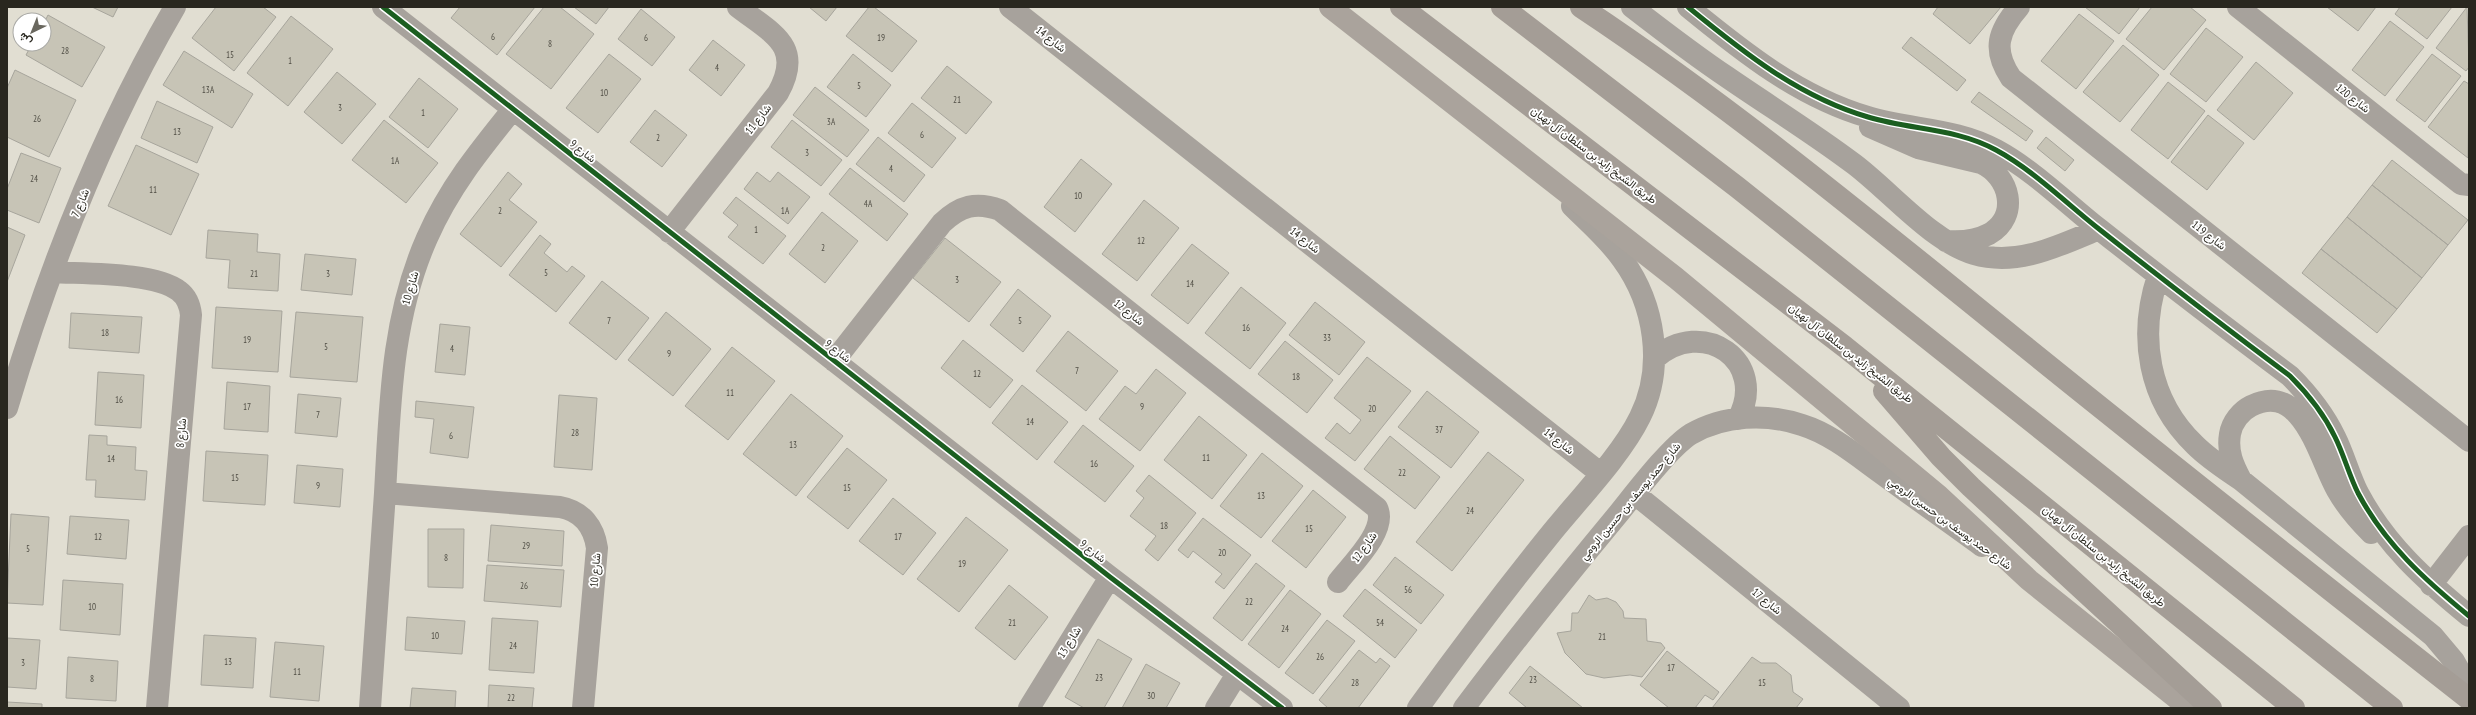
<svg xmlns="http://www.w3.org/2000/svg" width="2476" height="715" font-family="'PT Sans Narrow',Vazirmatn,sans-serif">
<rect width="100%" height="100%" fill="#e1ded2"/>
<!-- building -->
<path fill="#c7c4b6" stroke="#a7a59c" d="M92 7H118L113 17Z
M216 7H263L276 17 234 71 192 38Z
M460 7H535L497 55 451 18Z
M544 7H560L594 34 551 89 506 54Z
M574 7H609L596 24Z
M809 7H837L826 21Z
M869 7H874L917 41 892 72 846 36Z
M1938 7H2001L1970 44 1933 14Z
M2085 7H2140L2119 34Z
M2152 7H2190L2206 20 2164 70 2126 39Z
M2327 7H2376L2358 31Z
M2400 7H2452L2427 39 2395 14Z
M2467 7 2469 67 2466 71 2436 48Z
M641 9 675 37 652 66 618 39Z
M2079 14 2114 41 2076 89 2041 61Z
M48 15 105 47 82 87 26 55 32 44H44V23Z
M291 16 333 49 288 106 247 73Z
M2390 21 2424 47 2385 96 2352 70Z
M2206 28 2243 57 2206 102 2170 74Z
M1911 37 1966 80 1957 91 1902 48Z
M713 40 745 65 721 96 689 70Z
M2123 45 2159 75 2120 122 2083 92Z
M184 51 253 94 232 128 163 85Z
M609 54 641 79 598 133 566 108Z
M853 54 891 85 866 117 827 87Z
M2432 54 2461 76 2425 122 2396 100Z
M2256 62 2293 93 2254 140 2217 110Z
M947 66 992 102 966 134 921 98Z
M15 70 76 100 49 157 7 137V88Z
M337 72 376 104 342 144 304 112Z
M419 78 458 109 428 148 389 117Z
M2464 81 2469 84 2468 158 2428 127Z
M2168 82 2205 111 2168 159 2131 130Z
M815 87 869 130 847 157 793 115Z
M1979 92 2033 131 2026 141 1971 102Z
M157 101 213 127 197 163 141 138Z
M912 103 956 138 932 168 888 133Z
M655 110 687 135 662 167 630 142Z
M2208 115 2244 143 2207 190 2171 162Z
M384 120 438 163 406 203 352 160Z
M792 120 842 160 821 186 771 147Z
M878 137 925 175 904 202 856 164Z
M2046 137 2074 160 2065 171 2037 148Z
M136 145 199 174 171 235 108 206Z
M21 153 61 168 39 223 7 210V189Z
M1081 159 1112 184 1075 232 1044 207Z
M2392 160 2468 220 2448 245 2372 185Z
M850 168 908 214 887 241 829 194Z
M508 172 522 184 509 200 537 222 501 267 460 234Z
M757 172 770 182 778 172 810 197 788 224 744 189Z
M2372 185 2448 245 2422 278 2347 217Z
M736 197 786 236 763 264 728 237 738 225 723 213Z
M1144 200 1179 228 1137 281 1102 254Z
M822 212 858 241 825 283 789 254Z
M2347 217 2422 278 2397 309 2321 249Z
M7 227 25 235 7 282Z
M208 230 258 234 257 252 280 254 278 291 228 288 230 260 206 258Z
M540 235 551 244 544 253 567 272 572 266 585 276 556 312 509 275Z
M945 238 1001 282 969 322 913 278Z
M1192 244 1229 273 1188 324 1151 295Z
M2321 249 2397 309 2377 333 2302 273Z
M305 254 356 259 352 295 301 290Z
M602 281 649 318 616 360 569 323Z
M1241 287 1286 323 1250 369 1205 333Z
M1018 289 1051 316 1023 352 990 325Z
M1315 302 1365 342 1339 375 1289 335Z
M216 307 282 311 278 372 212 368Z
M296 312 363 317 357 382 290 377Z
M666 312 711 349 673 396 628 360Z
M71 313 142 317 139 353 69 348Z
M440 324 470 327 465 375 435 372Z
M1068 331 1118 371 1086 411 1036 371Z
M963 340 1013 380 990 408 941 368Z
M1285 341 1333 380 1307 413 1258 374Z
M732 347 775 381 728 440 685 406Z
M1367 357 1411 391 1355 461 1325 438 1337 423 1350 434 1361 420 1334 398Z
M1156 369 1186 393 1140 451 1099 419 1125 386 1136 394Z
M98 372 144 375 141 428 95 425Z
M227 382 270 386 268 432 224 429Z
M1022 385 1068 422 1037 460 992 423Z
M1427 391 1479 432 1451 468 1398 427Z
M298 394 341 398 337 437 295 433Z
M791 394 843 436 796 496 743 454Z
M559 395 597 398 592 470 554 467Z
M416 401 474 407 468 458 430 453 434 419 415 417Z
M1199 416 1247 455 1212 499 1164 460Z
M1083 425 1134 466 1105 502 1054 462Z
M89 435 107 436V445L136 447 135 470 147 471 145 500 95 497 96 480H86Z
M1390 436 1440 477 1415 509 1364 469Z
M847 448 887 480 848 529 807 497Z
M206 451 268 455 265 505 203 501Z
M1488 452 1524 480 1452 571 1416 542Z
M1262 453 1303 486 1261 538 1220 506Z
M297 465 343 469 340 507 294 503Z
M1149 475 1196 513 1158 561 1145 550 1156 536 1130 516 1144 498 1136 491Z
M1313 490 1346 517 1306 568 1272 541Z
M893 498 936 533 903 575 859 541Z
M11 514 49 517 43 605 7 603Z
M70 516 129 520 126 559 67 554Z
M966 517 1008 550 959 612 917 579Z
M1203 518 1251 555 1224 589 1215 582 1222 574 1193 551 1188 558 1178 550Z
M491 525 564 531 562 566 488 561Z
M428 529H464L463 588 428 587Z
M1395 557 1444 595 1421 624 1373 585Z
M1256 563 1285 586 1242 641 1213 618Z
M487 565 564 570 561 607 484 601Z
M63 580 123 584 120 635 60 630Z
M1009 585 1048 617 1015 660 975 628Z
M1365 589 1417 630 1395 658 1343 616Z
M1290 590 1321 614 1279 668 1248 644Z
M1589 595 1596 600 1607 598 1616 602 1623 611 1624 618 1646 619 1647 641 1661 643 1665 648 1642 677 1630 675 1604 678 1586 674 1565 653 1557 633 1571 631 1572 613H1578Z
M407 617 465 621 462 654 405 650Z
M492 618 538 621 534 673 489 670Z
M1327 620 1355 641 1313 694 1285 673Z
M204 635 256 638 253 688 201 685Z
M7 638 40 640 36 689 7 687Z
M1098 639 1132 659 1104 708H1084L1065 697Z
M275 642 324 646 319 701 270 697Z
M1359 650 1376 663 1380 658 1390 666 1358 708H1328L1319 700Z
M1667 651 1719 692 1713 700 1705 695 1695 708H1669L1640 685Z
M68 657 118 661 116 701 66 698Z
M1752 657 1761 663H1776L1791 675 1793 692 1803 699 1796 708H1712Z
M1146 664 1180 683 1166 708H1122Z
M1530 666 1583 708H1527L1509 693Z
M489 685 534 688 532 708H488Z
M412 688 456 691 455 708H460H410Z
M7 702 42 704V708H7Z"/>
<g fill="none" stroke-linecap="round" stroke-linejoin="round">
<!-- minor -->
<path stroke="#a7a29c" stroke-width="22" d="M383 7 1110 577 1282 708
M1010 7 1600 473
M1632 7C1663 31 1694 55 1727 77 1769 106 1813 133 1854 164 1891 192 1931 241 1974 254 2018 267 2060 245 2099 229
M1688 7C1743 52 1799 97 1868 117 1911 130 1956 128 1996 150 2033 170 2066 203 2099 229 2162 279 2226 328 2290 376 2308 394 2324 414 2335 437 2344 455 2349 475 2358 493 2385 544 2425 580 2469 616
M2019 7C1998 31 1992 50 2011 78L2469 441
M2238 7 2461 184 2469 185
M1870 127 1918 148 1981 163C2010 176 2020 216 1989 234 1976 241 1960 242 1946 241
M669 232 778 93C804 46 773 34 738 7
M52 272C84 274 155 272 179 291 187 297 190 305 191 315L157 708
M2158 276C2138 336 2148 400 2195 445 2209 459 2225 469 2241 480L2433 636 2454 661 2469 688
M1654 359C1703 315 1769 362 1738 419
M834 361 942 223C960 206 976 201 1000 210L1377 508C1388 530 1351 565 1338 582
M7 408C48 270 102 132 175 7
M2241 480C2233 465 2227 452 2230 434 2232 422 2241 411 2251 406 2303 380 2319 459 2337 490 2346 506 2358 520 2371 533
M385 493 560 507C582 511 594 527 597 548L583 708
M1635 494 1899 708
M2431 585 2469 536
M370 708C375 636 380 565 385 493 390 406 391 319 427 238 449 188 479 151 513 109
M1029 708 1110 577
M1216 708 1237 674
M1418 708C1462 647 1506 589 1553 531 1580 498 1622 454 1640 417 1665 367 1655 304 1622 259 1608 239 1589 223 1572 206
M1464 708C1514 641 1566 577 1619 513 1636 492 1670 447 1691 434 1724 415 1766 413 1802 425 1831 434 1856 455 1881 473 1915 498 1949 522 1982 546"/>
<!-- major -->
<path stroke="#aaa39c" stroke-width="22" d="M1330 7 1676 278 1939 496 2029 580 2189 708"/>
<!-- highway -->
<path stroke="#a49d96" stroke-width="22" d="M1401 7 1845 347 2294 708
M1502 7 1737 187 2392 708
M1581 7C1732 107 1872 223 2013 337 2164 459 2316 579 2469 699
M1884 391 1941 457 1971 487 2211 708"/>
<defs>
<path id="cycleway" d="M383 7 1110 577 1282 708
M1688 7C1743 52 1799 97 1868 117 1911 130 1956 128 1996 150 2033 170 2066 203 2099 229 2162 279 2226 328 2290 376 2308 394 2324 414 2335 437 2344 455 2349 475 2358 493 2385 544 2425 580 2469 616"/>
</defs>
<!-- cycleway casing -->
<use href="#cycleway" stroke="#fff" stroke-width="8"/>
<!-- cycleway -->
<use href="#cycleway" stroke="#1b5e20" stroke-width="5"/>
</g>
<g text-anchor="middle" stroke-width="3.5" stroke-linejoin="round" paint-order="stroke">
<!-- number labels -->
<g font-size="9" fill="#504e45">
<text x="493" y="40">6</text>
<text x="646" y="41">6</text>
<text x="881" y="41">19</text>
<text x="550" y="47">8</text>
<text x="65" y="54">28</text>
<text x="230" y="58">15</text>
<text x="290" y="64">1</text>
<text x="717" y="71">4</text>
<text x="859" y="89">5</text>
<text x="208" y="93">13A</text>
<text x="604" y="96">10</text>
<text x="957" y="103">21</text>
<text x="340" y="111">3</text>
<text x="423" y="116">1</text>
<text x="37" y="122">26</text>
<text x="831" y="125">3A</text>
<text x="177" y="135">13</text>
<text x="922" y="138">6</text>
<text x="658" y="141">2</text>
<text x="807" y="156">3</text>
<text x="395" y="164">1A</text>
<text x="891" y="172">4</text>
<text x="34" y="182">24</text>
<text x="153" y="193">11</text>
<text x="1078" y="199">10</text>
<text x="868" y="207">4A</text>
<text x="500" y="214">2</text>
<text x="785" y="214">1A</text>
<text x="756" y="233">1</text>
<text x="1141" y="244">12</text>
<text x="823" y="251">2</text>
<text x="546" y="276">5</text>
<text x="254" y="277">21</text>
<text x="328" y="277">3</text>
<text x="957" y="283">3</text>
<text x="1190" y="287">14</text>
<text x="609" y="324">7</text>
<text x="1020" y="324">5</text>
<text x="1246" y="331">16</text>
<text x="105" y="336">18</text>
<text x="1327" y="341">33</text>
<text x="247" y="343">19</text>
<text x="326" y="350">5</text>
<text x="452" y="352">4</text>
<text x="669" y="357">9</text>
<text x="1077" y="374">7</text>
<text x="977" y="377">12</text>
<text x="1296" y="380">18</text>
<text x="730" y="396">11</text>
<text x="119" y="403">16</text>
<text x="247" y="410">17</text>
<text x="1142" y="410">9</text>
<text x="1372" y="412">20</text>
<text x="318" y="418">7</text>
<text x="1030" y="425">14</text>
<text x="1439" y="433">37</text>
<text x="575" y="436">28</text>
<text x="451" y="439">6</text>
<text x="793" y="448">13</text>
<text x="1206" y="461">11</text>
<text x="111" y="462">14</text>
<text x="1094" y="467">16</text>
<text x="1402" y="476">22</text>
<text x="235" y="481">15</text>
<text x="318" y="489">9</text>
<text x="847" y="491">15</text>
<text x="1261" y="499">13</text>
<text x="1470" y="514">24</text>
<text x="1164" y="529">18</text>
<text x="1309" y="532">15</text>
<text x="98" y="540">12</text>
<text x="898" y="540">17</text>
<text x="526" y="549">29</text>
<text x="28" y="552">5</text>
<text x="1222" y="556">20</text>
<text x="446" y="561">8</text>
<text x="962" y="567">19</text>
<text x="524" y="589">26</text>
<text x="1408" y="593">56</text>
<text x="1249" y="605">22</text>
<text x="92" y="610">10</text>
<text x="1012" y="626">21</text>
<text x="1380" y="626">54</text>
<text x="1285" y="632">24</text>
<text x="435" y="639">10</text>
<text x="1602" y="640">21</text>
<text x="513" y="649">24</text>
<text x="1320" y="660">26</text>
<text x="228" y="665">13</text>
<text x="23" y="666">3</text>
<text x="1671" y="671">17</text>
<text x="297" y="675">11</text>
<text x="1099" y="681">23</text>
<text x="92" y="682">8</text>
<text x="1533" y="683">23</text>
<text x="1355" y="686">28</text>
<text x="1762" y="686">15</text>
<text x="1151" y="699">30</text>
<text x="511" y="701">22</text>
</g>
<!-- street labels -->
<g font-size="11" fill="#29271f" stroke="#fff">
<text transform="translate(1051 39) rotate(38)" y="4">شارع 14</text>
<text transform="translate(2353 98) rotate(38)" y="4">شارع 120</text>
<text transform="translate(758 119) rotate(-52)" y="4">شارع 11</text>
<text transform="translate(583 151) rotate(38)" y="4">شارع 9</text>
<text transform="translate(1594 155) rotate(37)" y="4">طريق الشيخ زايد بن سلطان آل نهيان</text>
<text transform="translate(80 203) rotate(-67)" y="4">شارع 7</text>
<text transform="translate(2209 235) rotate(38)" y="4">شارع 119</text>
<text transform="translate(1305 240) rotate(38)" y="4">شارع 14</text>
<text transform="translate(410 288) rotate(-74)" y="4">شارع 10</text>
<text transform="translate(1129 312) rotate(38)" y="4">شارع 12</text>
<text transform="translate(838 351) rotate(38)" y="4">شارع 9</text>
<text transform="translate(1851 353) rotate(38)" y="4">طريق الشيخ زايد بن سلطان آل نهيان</text>
<text transform="translate(181 433) rotate(-85)" y="4">شارع 8</text>
<text transform="translate(1559 441) rotate(38)" y="4">شارع 14</text>
<text transform="translate(1630 501) rotate(-50)" y="4">شارع حمد يوسف بن حسين الرومي</text>
<text transform="translate(1950 523) rotate(36)" y="4">شارع حمد يوسف بن حسين الرومي</text>
<text transform="translate(1364 547) rotate(-54)" y="4">شارع 12</text>
<text transform="translate(1093 551) rotate(38)" y="4">شارع 9</text>
<text transform="translate(2104 556) rotate(39)" y="4">طريق الشيخ زايد بن سلطان آل نهيان</text>
<text transform="translate(595 570) rotate(-85)" y="4">شارع 10</text>
<text transform="translate(1767 601) rotate(39)" y="4">شارع 17</text>
<text transform="translate(1069 642) rotate(-58)" y="4">شارع 13</text>
</g>
</g>
<!-- border -->
<rect width="2476" height="715" fill="none" stroke="#29271f" stroke-width="16"/>
<!-- north arrow -->
<g transform="translate(32 32) rotate(223)"><circle r="19" fill="#ffffff" stroke="#a9a9a5"/>
<path d="M0-3L7 15L0 10L-7 15Z" fill="#69675e"/>
<text y="-6" font-size="11" font-weight="bold" text-anchor="middle" fill="#29271f">ش</text>
</g>
</svg>
